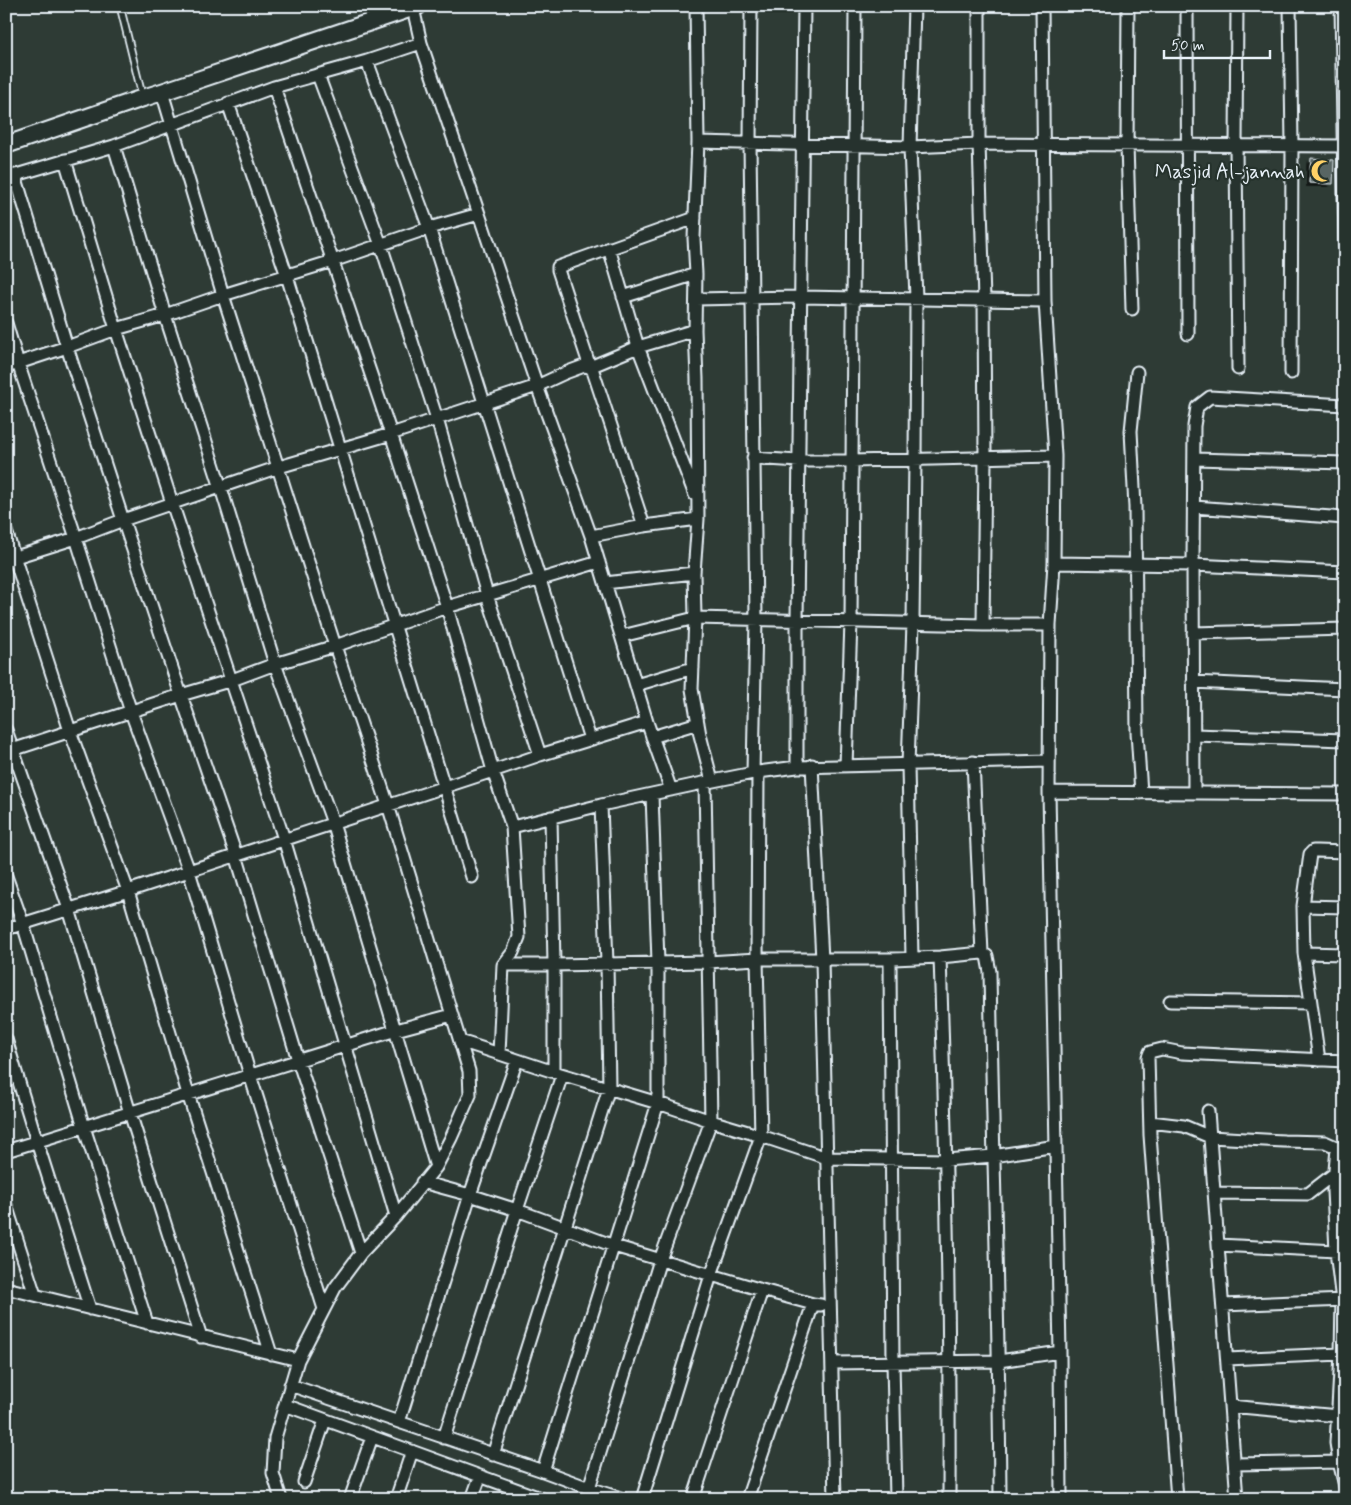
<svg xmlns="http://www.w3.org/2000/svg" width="1351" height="1505" font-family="Mynerve,sans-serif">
<defs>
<filter id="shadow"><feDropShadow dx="-4.5" dy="4.5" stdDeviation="1" flood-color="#0009"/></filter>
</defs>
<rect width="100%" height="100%" fill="#2e3b35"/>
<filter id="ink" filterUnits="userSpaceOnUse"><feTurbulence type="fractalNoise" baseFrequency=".02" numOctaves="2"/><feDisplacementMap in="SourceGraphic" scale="10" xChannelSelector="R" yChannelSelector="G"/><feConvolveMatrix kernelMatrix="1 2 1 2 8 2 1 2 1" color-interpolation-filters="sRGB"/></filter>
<g filter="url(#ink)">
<!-- building -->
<path fill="#596563" stroke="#e8f1f8" filter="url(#shadow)" d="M1311 158 1334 160 1333 184 1309 183Z"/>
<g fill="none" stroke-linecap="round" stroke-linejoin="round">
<defs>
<path id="lane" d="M120 6 142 95"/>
<path id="street" d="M696 6 698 142 694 238 696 274 695 330 697 379 698 519 694 573 695 618 692 689 700 735 712 781
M751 6 750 143 756 619 753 773
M979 6V144L984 300 985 458 983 625
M1042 6 1045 301 1055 456 1054 563 1050 625 1049 792 1060 1352 1061 1499
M1128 6 1127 145 1132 309
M1187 6 1188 334
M1237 6 1236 145 1238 369
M1290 6 1292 145 1291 373
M1341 6 1345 247
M413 8 421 43 479 214 537 386 591 536 647 722 671 790
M367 61 429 228 590 739
M318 75 381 245 437 419 487 595 540 755
M274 87 391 434 447 607 493 771 512 827 519 937 513 952 503 965 499 1054
M162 92 223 295 335 646 388 805 469 1071 470 1095 451 1138 436 1167 396 1216 361 1253 335 1288 298 1360 275 1438 273 1473 281 1499
M228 103 287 276 472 877
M698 142 910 147 979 144 1345 146
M114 146 165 315 221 488 275 664 333 823 436 1167
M65 160 116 329 172 503 284 839 396 1216
M15 175 67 347 123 520 181 695 236 855 298 1060 361 1253
M6 178 114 146 274 87 367 61 421 43
M609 248 638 347 695 495
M623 297 696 274
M696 299 800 297 1045 301
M6 323 18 363 76 538 131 712 189 871 250 1075 324 1309
M6 367 67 347 116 329 165 315 223 295 333 261 429 228 479 214
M1137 372 1131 431 1135 507 1137 732 1141 793
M1345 405 1210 397 1197 407 1194 426 1193 565 1345 572
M753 458 799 461H852L1055 456
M1194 459 1345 463
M1194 507 1345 518
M644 526 593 371 590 367 558 270V267L695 218
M6 531 70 731 128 891 188 1094 271 1354
M591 536 644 526 698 519
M6 560 76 538 123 520 279 467 391 434 537 386 565 373 584 366 590 367 638 347 695 330
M1054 563 1193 565 1194 793
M605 583 694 573
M1193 633 1345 629
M622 636 695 618 983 625H1050
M1193 682 1345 689
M636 685 693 668
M6 730 69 909 130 1113 201 1337
M1194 735 1345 740
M652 737 698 723
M6 752 181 695 232 680 275 664 335 646 447 607 599 562
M973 762 982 953
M812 765 822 960 835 1499
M846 766 851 622 855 6
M797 767V620L804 6
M1049 792 1345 794
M551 817 554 965V1072
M512 827 601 805 698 784 758 772 797 767 1049 761
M6 876 23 924 84 1127 147 1323
M1303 906 1345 907
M6 929 128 891 493 771 540 755 647 722
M1304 953 1345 954
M940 957C946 1138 950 1318 949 1499
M912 958 908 765 913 623 915 459 916 298 910 147 914 6
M503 965H554L708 962 757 959H893
M1170 1001 1311 1003
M6 1039 37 1142 90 1309
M460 1041 554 1072 658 1103 711 1121 761 1136 827 1158 946 1160 993 1156 1056 1146
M1319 1060 1304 953 1303 906 1310 854 1313 851H1317L1345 852
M1208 1111 1237 1499
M1150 1122 1184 1126 1210 1137 1284 1141 1325 1142 1334 1146 1337 1149 1333 1191 1336 1251 1342 1301 1341 1354 1336 1443 1339 1462
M6 1151 396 1030 452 1015
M422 1182 470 1195 517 1210 614 1246 762 1290 693 1499
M1214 1193 1308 1194 1335 1173
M6 1205 35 1295
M1218 1245 1336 1251
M6 1288 298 1360
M762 1290 813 1304 821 1305
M1223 1305 1345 1300
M1227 1359 1341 1354
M832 1363 999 1361 1060 1352
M290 1385 543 1471 589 1488 623 1499
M285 1405 543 1499
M1230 1406 1338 1416
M399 1422 470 1195 517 1060
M444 1438 517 1210 562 1075
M493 1455 609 1088 607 963 601 805
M1235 1464 1339 1462 1345 1486
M543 1471 658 1103V962L652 795
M304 1482 325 1420
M589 1488 660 1260 711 1121 705 783
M350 1499 372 1437
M396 1499 412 1451
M472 1499 480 1477
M642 1499 711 1275 761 1136 757 959 758 772
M747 1499 813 1304
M896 1499 893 1362 890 964 891 960 893 959 940 957 982 953 987 956 990 972C993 1148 999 1323 1000 1499
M1177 1499 1150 1135 1148 1057 1150 1052 1162 1049 1182 1053 1345 1061"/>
<path id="secondary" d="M6 145 143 98 162 92 418 6"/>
</defs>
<!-- lane casing -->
<use href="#lane" stroke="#e8f1f8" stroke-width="9"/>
<!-- street casing -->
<use href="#street" stroke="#e8f1f8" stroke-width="15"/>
<!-- secondary casing -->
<use href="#secondary" stroke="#e8f1f8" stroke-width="20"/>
<!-- lane -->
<use href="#lane" stroke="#26332d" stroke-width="5.5"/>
<!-- street -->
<use href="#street" stroke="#26332d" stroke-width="11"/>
<!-- secondary -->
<use href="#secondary" stroke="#26332d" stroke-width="16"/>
</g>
</g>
<!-- icons -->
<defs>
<symbol id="mosque-bare" viewBox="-9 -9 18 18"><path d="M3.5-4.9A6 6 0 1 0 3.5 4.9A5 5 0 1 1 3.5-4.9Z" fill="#ffd166" stroke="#26332d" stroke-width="2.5" paint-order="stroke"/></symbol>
</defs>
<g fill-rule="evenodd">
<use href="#mosque-bare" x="1306" y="155" width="32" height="32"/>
</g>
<g text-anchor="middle" stroke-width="4.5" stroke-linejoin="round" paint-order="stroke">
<!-- poi labels -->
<g font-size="20" fill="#e8f1f8" stroke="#26332d" text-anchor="end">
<text x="1305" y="178">Masjid Al-jannah</text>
</g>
</g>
<!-- margin -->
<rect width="1351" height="1505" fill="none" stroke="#26332d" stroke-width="25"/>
<rect x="12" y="12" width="1326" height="1480" fill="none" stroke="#e8f1f8" stroke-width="2" filter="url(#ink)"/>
<!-- scale -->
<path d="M1164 50v8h106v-8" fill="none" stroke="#e8f1f8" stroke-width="2.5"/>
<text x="1171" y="50" font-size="15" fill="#e8f1f8" stroke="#26332d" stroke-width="4" paint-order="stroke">50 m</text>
</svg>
